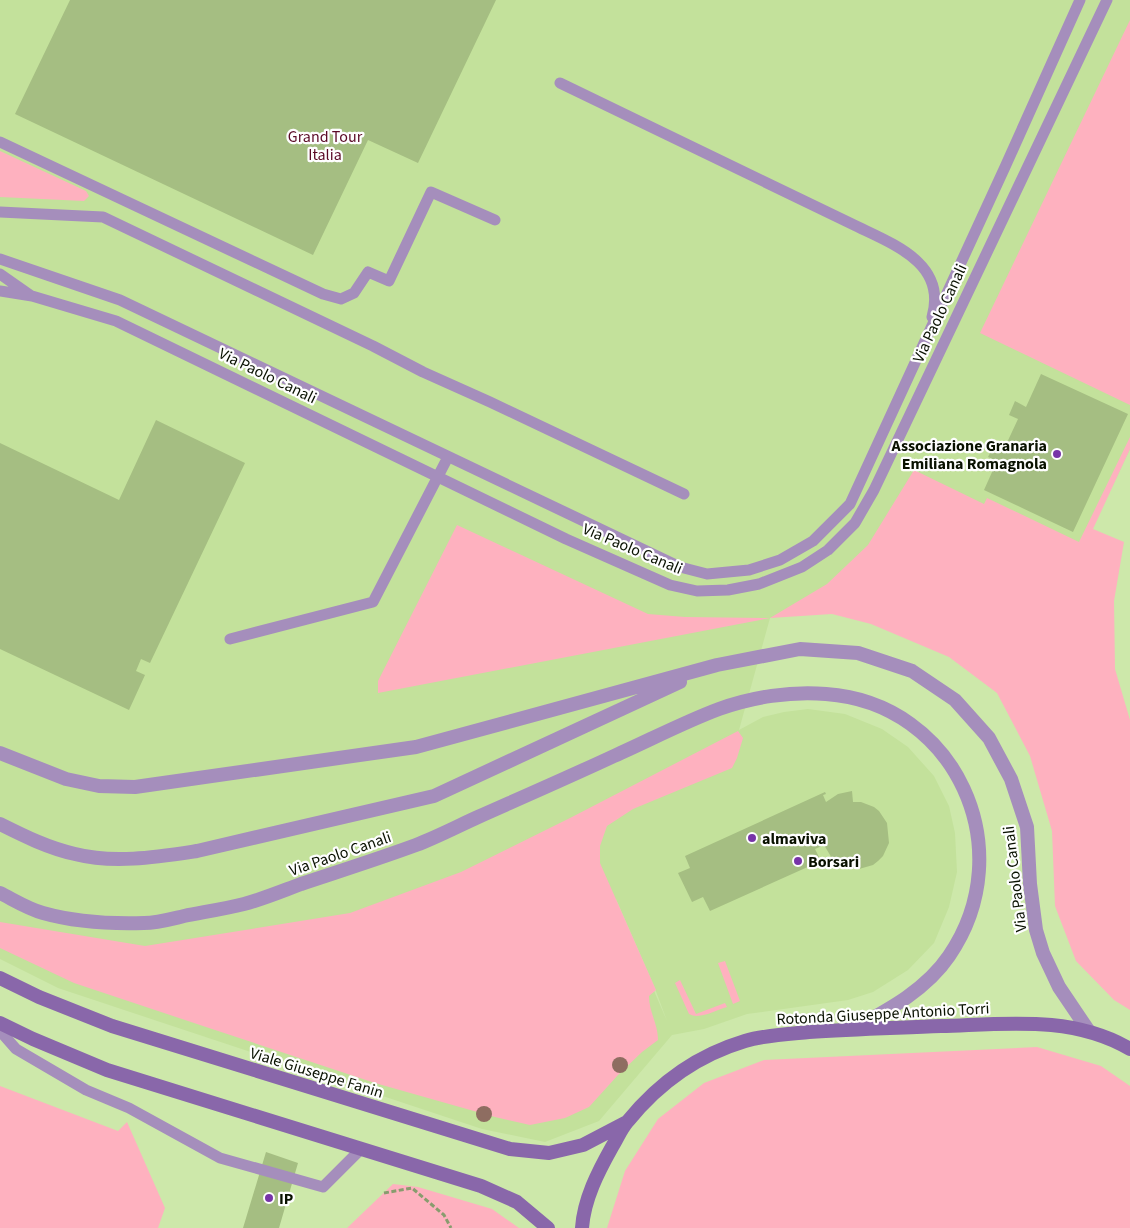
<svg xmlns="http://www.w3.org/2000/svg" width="1130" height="1228" font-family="'Source Sans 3',sans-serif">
<rect width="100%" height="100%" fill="#cde8aa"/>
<!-- built -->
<path fill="#c3e19b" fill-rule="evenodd" d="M0 0H1130V449L1071 574 770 618 739 730 763 717 784 712 808 709 845 714 882 729 908 747 934 776 949 806 955 833 957 872 949 907 934 943 908 970 873 992 848 1000 747 1014 704 1029 672 1035 599 1121 545 1142 482 1129 58 988 0 959ZM616 899 654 986 667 1021 615 900Z"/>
<!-- green -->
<path fill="#feb1bf" d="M1130 20V405L980 333Z
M0 151 86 191 89 196 84 201 0 197Z
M1130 437V449L1093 529 1124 542 1114 601 1115 669 1130 720V1010L1114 1000 1076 961 1055 906 1052 831 1030 756 997 693 949 657 871 624 832 614 770 618 378 693V681L457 525 648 614 685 617 770 618 827 584 868 545 914 470 984 504 987 498 1079 542Z
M738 731 743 738 737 758 732 768 633 809 607 826 600 846V863L656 990 649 996C649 1012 658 1024 658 1040L642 1052 618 1075 589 1107 565 1118 530 1125 495 1117 375 1083 209 1028 74 983 0 948V922L145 946 350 913 461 872 572 817Z
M725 961 740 1001 733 1004 718 963Z
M680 980 696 1014 725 1003 727 1007C716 1010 700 1020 689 1014L675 983Z
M1037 1047 1101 1066 1130 1086V1228H607L625 1171 658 1119 704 1083 764 1060Z
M0 1086 118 1131 127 1122 165 1208 158 1228H0Z
M393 1184 418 1187 492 1209 519 1228H347Z"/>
<!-- building -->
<path fill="#a5be82" d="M70 0H496L418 163 368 140 313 255 15 114Z
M1041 374 1128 414 1073 532 984 490 997 461 988 457 994 445 1004 449 1018 419 1009 415 1015 401 1026 407Z
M156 420 245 463 150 663 141 659 136 671 145 675 129 710 0 649V443L119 500Z
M852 791 853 802H861L874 807 879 811 887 823 889 843 883 856 878 861 873 865 859 869 845 867 833 860 824 845 815 849 821 861 710 911 703 897 692 902 678 873 690 868 685 856 825 792 826 794 823 795 826 802 838 794Z
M266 1152 298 1163 279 1228H243Z"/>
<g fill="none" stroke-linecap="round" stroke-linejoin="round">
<!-- path -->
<path stroke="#889c6e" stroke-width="3" stroke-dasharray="5 2.5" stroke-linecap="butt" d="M384 1193 412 1188 444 1215 451 1228"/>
<!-- service -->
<path stroke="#a58ebc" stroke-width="11" d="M560 83 852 224C890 243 948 262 932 317
M0 142 323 294 341 299 354 293 368 272 389 281 431 192 495 220
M0 212 103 217 373 346 423 372 490 402 684 494
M0 259 120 300 680 567 707 574 749 570 780 560 813 541 850 504 1005 167 1080 0
M0 274 30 295
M0 291 32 296 116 321 566 539 670 585 697 591 728 590 759 584 802 567 828 550 855 523 874 490 1107 0
M230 639 373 602 448 457
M0 1031 16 1049 86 1090 129 1108 220 1158 323 1187 361 1149"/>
<!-- minor -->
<path stroke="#a58ebc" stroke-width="14" d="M0 753 66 779 99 786 135 787 416 747 717 665 800 649 858 653 912 671 955 700 989 738 1011 779 1027 827 1030 884 1036 930 1043 953 1059 987 1088 1030
M0 824C24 836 48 848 75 854 114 864 157 857 197 851L434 796 680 682
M0 893C14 900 28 909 43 913 75 922 111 924 144 923 157 923 171 919 184 916 204 912 224 909 244 904 263 899 282 891 301 884 340 871 378 859 416 845 437 837 458 826 478 817 523 797 569 777 614 756 648 741 684 722 719 709 752 697 791 691 826 694 956 703 1022 850 949 956 926 990 888 1010 853 1029"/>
<!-- secondary -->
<path stroke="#8967aa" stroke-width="14" d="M0 978 39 997 112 1026 510 1149 549 1153 583 1145 627 1122
M0 1023 33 1039 107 1070 481 1186 517 1202 548 1228
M582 1228C584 1199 598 1172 612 1147 617 1139 621 1129 628 1121 658 1084 698 1055 745 1041 765 1035 787 1034 809 1032 853 1029 897 1028 941 1026 1006 1024 1072 1015 1130 1049"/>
</g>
<!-- trees -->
<g fill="#8e6d61">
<circle cx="620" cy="1065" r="8"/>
<circle cx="484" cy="1114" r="8"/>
</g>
<!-- markers -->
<g fill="#7734a8" stroke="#fefefe" stroke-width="2">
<circle cx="1057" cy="454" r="5"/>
<circle cx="752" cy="838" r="5"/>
<circle cx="798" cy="861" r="5"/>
<circle cx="269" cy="1198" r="5"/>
</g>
<g text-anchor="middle" stroke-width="4.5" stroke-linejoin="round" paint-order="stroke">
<!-- park labels -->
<g font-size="16" fill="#5a0925" stroke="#fefefe">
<text x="325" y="142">Grand Tour<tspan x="325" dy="18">Italia</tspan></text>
</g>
<!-- street labels -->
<g font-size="16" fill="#091100" stroke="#fefefe">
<text transform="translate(939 313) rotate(-65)" y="6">Via Paolo Canali</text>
<text transform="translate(268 375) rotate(26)" y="6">Via Paolo Canali</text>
<text transform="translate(633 548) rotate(23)" y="6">Via Paolo Canali</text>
<text transform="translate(340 853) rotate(-19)" y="6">Via Paolo Canali</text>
<text transform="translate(1014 879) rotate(-97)" y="6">Via Paolo Canali</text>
<text transform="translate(883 1013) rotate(-3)" y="6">Rotonda Giuseppe Antonio Torri</text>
<text transform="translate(317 1072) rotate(17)" y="6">Viale Giuseppe Fanin</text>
</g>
<!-- poi labels -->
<g font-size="16" font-weight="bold" fill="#091100" stroke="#fefefe" text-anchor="start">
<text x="1047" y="451" text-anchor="end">Associazione Granaria<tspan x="1047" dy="18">Emiliana Romagnola</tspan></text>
<text x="762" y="844">almaviva</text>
<text x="808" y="867">Borsari</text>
<text x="279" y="1204">IP</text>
</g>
</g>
</svg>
